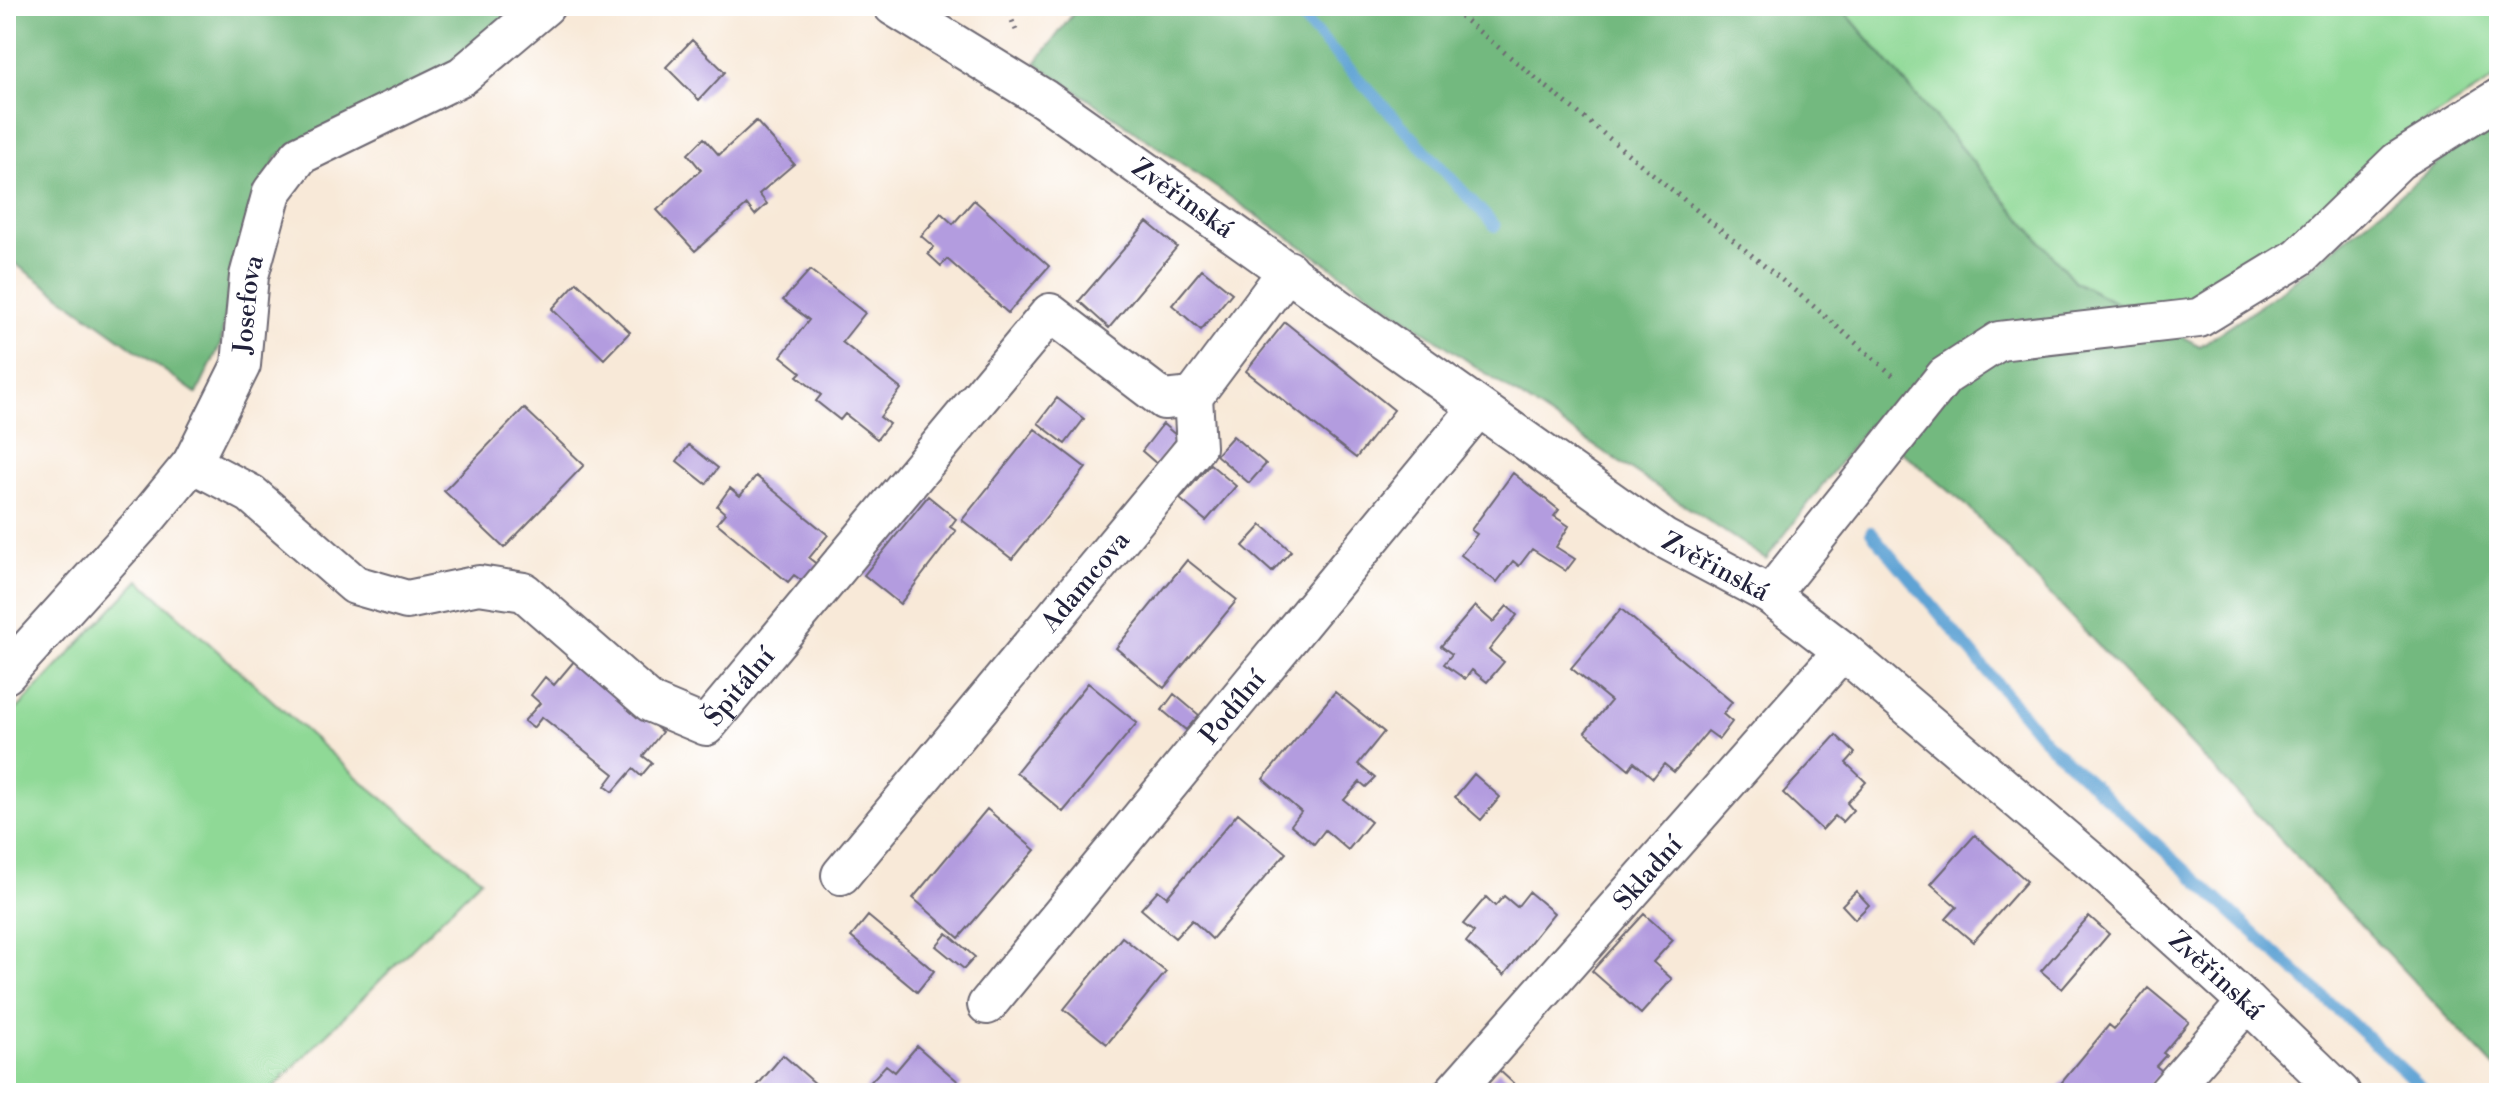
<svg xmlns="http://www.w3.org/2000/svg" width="2505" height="1099" font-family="'Libre Bodoni',serif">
<rect width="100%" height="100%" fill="#fff"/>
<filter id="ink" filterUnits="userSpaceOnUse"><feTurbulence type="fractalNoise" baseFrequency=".0125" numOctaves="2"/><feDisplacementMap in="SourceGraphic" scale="16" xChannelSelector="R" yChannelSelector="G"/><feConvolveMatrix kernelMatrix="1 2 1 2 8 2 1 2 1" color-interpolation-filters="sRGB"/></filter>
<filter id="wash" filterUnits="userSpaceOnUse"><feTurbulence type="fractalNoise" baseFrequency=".006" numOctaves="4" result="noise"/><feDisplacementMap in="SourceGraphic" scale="32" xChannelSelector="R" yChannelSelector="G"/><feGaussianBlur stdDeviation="1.8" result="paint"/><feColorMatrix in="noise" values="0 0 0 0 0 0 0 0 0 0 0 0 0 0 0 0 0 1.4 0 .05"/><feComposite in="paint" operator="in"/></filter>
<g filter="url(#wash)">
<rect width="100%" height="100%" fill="#f8e9d8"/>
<!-- green -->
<path fill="#8fd996" stroke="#587e68" stroke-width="2" d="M1840 6H2499V76L2389 145 2286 239 2184 307 2117 303 2075 282Z
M139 580 358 778 481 879 268 1093H6V721Z"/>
<!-- forest -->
<path fill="#73b97f" stroke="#4a6e5d" stroke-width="2" d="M6 6H522L462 62 277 156 232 263 221 343 197 394 10 260 6 263Z
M1079 6H1840L2075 282 2200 346 2281 291 2487 124 2499 117V1072L1966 505 1869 424 1766 559 1501 384 1036 63Z"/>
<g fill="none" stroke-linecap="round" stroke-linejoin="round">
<!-- stream -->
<path stroke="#5fa3d4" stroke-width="12" d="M1291 6 1495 226
M1871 532 2046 742 2428 1093"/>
</g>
<g id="blocks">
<!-- building -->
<path fill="#b39cdf" d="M692 40 725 72 699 100 666 67Z
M756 121 794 164 759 194 767 204 755 215 747 205 695 251 657 210 701 170 688 154 704 138 719 155Z
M974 200 1049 266 1008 313 947 259 941 266 928 254 934 247 921 236 941 213 953 224Z
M1147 222 1177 247 1109 328 1079 301Z
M1202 269 1232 293 1201 330 1172 305Z
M810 270 865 313 842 342 901 389 880 417 889 424 877 439 845 414 840 420 816 401 821 395 797 376 801 372 781 356 809 320 783 300Z
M577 282 630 332 604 359 552 309Z
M1285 322 1394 410 1356 458 1246 371Z
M1057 398 1084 419 1065 444 1038 423Z
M524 408 584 465 504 548 444 491Z
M1163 424 1178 437 1157 464 1142 451Z
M1035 429 1086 468 1012 559 962 520Z
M1233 436 1266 464 1249 483 1216 455Z
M689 445 718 468 706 484 677 461Z
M1210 464 1236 486 1206 521 1180 499Z
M1513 473 1559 510 1554 516 1569 526 1556 547 1575 559 1566 571 1532 549 1519 566 1513 561 1497 582 1461 555 1477 534 1471 530Z
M756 476 828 535 809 558 819 566 805 583 794 575 788 582 717 523 725 513 717 506 730 488 740 496Z
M928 496 956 519 950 527 956 531 900 604 864 575Z
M1262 525 1291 551 1272 572 1243 546Z
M1187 560 1237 600 1164 688 1116 648Z
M1475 606 1493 622 1507 606 1517 615 1489 650 1504 662 1487 682 1472 670 1465 679 1444 664 1452 654 1441 646Z
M1621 609 1732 702 1723 714 1732 722 1719 739 1708 731 1674 772 1664 764 1653 778 1634 762 1629 769 1585 732 1611 701 1571 668Z
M575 660 662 732 643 756 652 763 641 776 633 769 613 792 605 786 614 774 542 717 533 728 524 721 540 703 531 695 545 677 554 685Z
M1088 683 1137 723 1063 812 1016 772Z
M1335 692 1384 732 1358 764 1375 778 1366 787 1360 782 1344 800 1371 822 1348 850 1325 830 1314 844 1291 825 1301 812 1263 779Z
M1174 694 1199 715 1186 730 1162 710Z
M1836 735 1855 753 1846 763 1866 782 1847 803 1853 810 1842 822 1835 816 1822 830 1783 793Z
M1474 774 1500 797 1481 820 1455 797Z
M987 809 1035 850 959 938 913 898Z
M1238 813 1286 853 1212 939 1192 920 1175 938 1141 909 1158 890 1167 897Z
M1975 835 2027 881 1973 942 1946 919 1957 907 1931 884Z
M1856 891 1869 905 1855 919 1842 905Z
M1529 892 1554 913 1504 975 1466 942 1474 932 1463 924 1486 897 1495 906 1504 896 1517 907Z
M1644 914 1673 940 1653 962 1672 979 1641 1014 1592 971Z
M868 916 934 971 917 992 851 937Z
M2089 916 2109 934 2062 989 2041 971Z
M947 933 975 957 964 969 936 946Z
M1122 937 1166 972 1107 1044 1064 1009Z
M2148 988 2189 1022 2163 1053 2166 1055 2156 1066 2162 1071 2143 1093H2053L2109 1025 2114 1029Z
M917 1046 962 1085 956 1093H870L865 1088 886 1065 895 1072Z
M783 1055 826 1093H751Z
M1499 1070 1524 1093H1478Z"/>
</g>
</g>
<g filter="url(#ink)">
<use href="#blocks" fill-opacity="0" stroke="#6d6872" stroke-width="2"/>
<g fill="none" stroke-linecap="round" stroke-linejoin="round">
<defs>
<g id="minor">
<path id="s1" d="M893 6 1044 99 1663 538 1770 595 1843 651 2101 870 2247 1002 2341 1093"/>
<path id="s2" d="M192 463 251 494 355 585 407 600 479 585 524 592 651 703 706 726 1050 313 1164 400 1193 397"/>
<path d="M1770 595 1945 376 1999 341 2199 318 2299 257 2398 161 2499 98"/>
<path id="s3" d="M6 674 147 518 192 463 241 365 249 276 272 192 300 155 462 76 545 6"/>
<path id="s4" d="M841 875 1196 447 1193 397 1288 270"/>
<path id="s5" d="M987 1005 1478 408"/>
<path id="s6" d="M1453 1093 1843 651"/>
<path d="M2168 1093 2247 1002"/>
</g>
</defs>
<!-- minor casing -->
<use href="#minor" stroke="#6d6872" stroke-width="42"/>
<!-- path -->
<path stroke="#6d6872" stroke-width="5" stroke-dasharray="2 6" stroke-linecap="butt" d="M1006 6 1018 35
M1448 6 1811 304 1896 378"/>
<!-- minor -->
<use href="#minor" stroke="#fff" stroke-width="38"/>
</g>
</g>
<g text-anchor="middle" stroke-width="6" stroke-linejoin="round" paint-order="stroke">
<!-- street labels -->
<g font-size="26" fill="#22223b" stroke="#fff">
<text dy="9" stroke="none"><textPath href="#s1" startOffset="348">Zvěřinská</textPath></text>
<text dy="9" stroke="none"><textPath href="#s3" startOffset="452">Josefova</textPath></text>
<text dy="9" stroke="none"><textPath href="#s1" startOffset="996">Zvěřinská</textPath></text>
<text dy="9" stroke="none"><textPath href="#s4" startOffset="382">Adamcova</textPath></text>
<text dy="9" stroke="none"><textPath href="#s2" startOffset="658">Špitální</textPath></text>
<text dy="9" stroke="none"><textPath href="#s5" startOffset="386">Podílní</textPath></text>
<text dy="9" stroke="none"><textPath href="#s6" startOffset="294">Skladní</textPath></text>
<text dy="9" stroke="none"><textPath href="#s1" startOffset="1644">Zvěřinská</textPath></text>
</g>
</g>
<!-- margin -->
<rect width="2505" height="1099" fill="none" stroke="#fff" stroke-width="32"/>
</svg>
